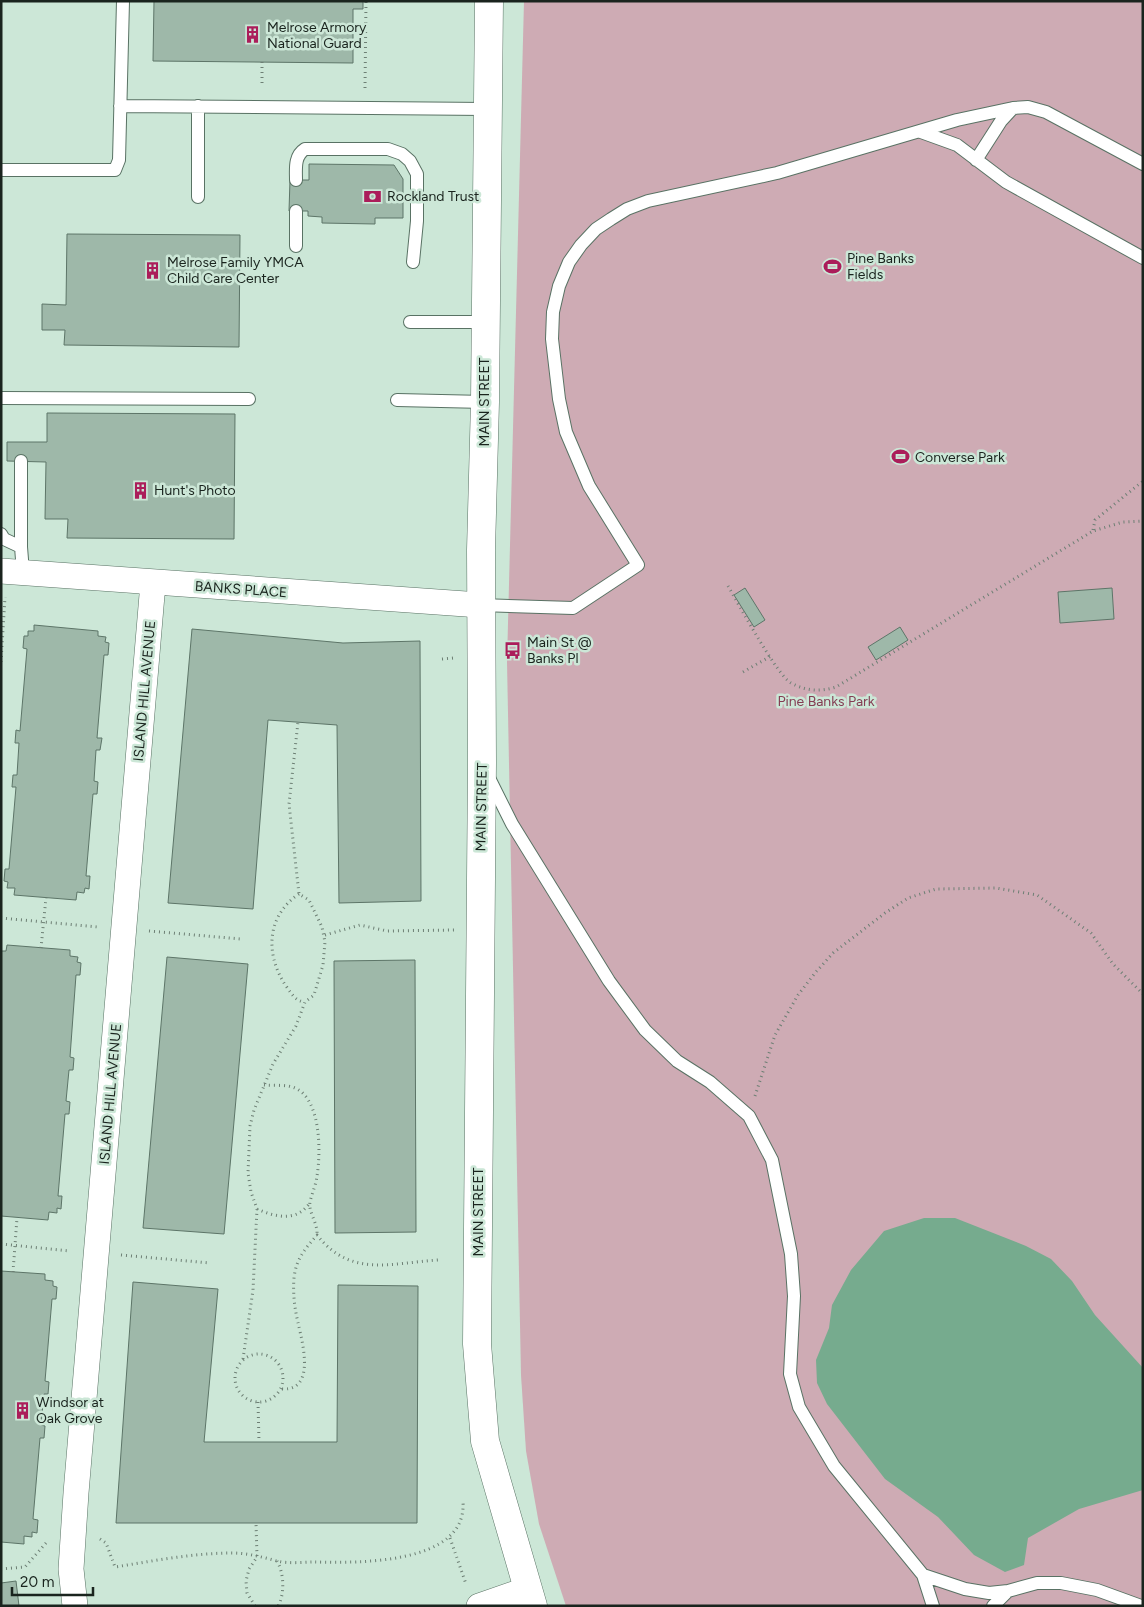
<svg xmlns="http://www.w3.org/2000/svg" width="1144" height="1607" font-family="Figtree,sans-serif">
<rect width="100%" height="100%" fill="#cce7d7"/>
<!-- green -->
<path fill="#ceabb4" d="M524 1H1143V1606H566L539 1524 526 1451 521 1375 507 662Z"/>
<!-- water -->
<path fill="#76ab8e" d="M924 1218H955L1026 1246 1051 1259 1072 1281 1095 1315 1143 1368V1490L1079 1509 1028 1538 1024 1565 1005 1572 974 1555 938 1517 885 1479 827 1404 817 1383 816 1360 829 1328 832 1305 851 1270 884 1231Z"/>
<!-- building -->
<path fill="#9eb8a9" stroke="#5d7568" d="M154 1H363V9H353V63L153 61Z
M309 164 394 165 403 179V218H375V224L322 223V217L308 216V211H289L290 180H309Z
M67 234 240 235 239 347 64 345 65 330H42V304L66 305Z
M47 413 235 414 234 539 67 538 68 519H45L46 462 7 461V442H47Z
M745 588 765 620 754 627 734 595Z
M1112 588 1114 619 1060 623 1058 592Z
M34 625 98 631V636L106 637 105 642 109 643 108 655H104L97 738H102L100 750H96L94 781 98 782 97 794H93L86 876H90L89 889 85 888 84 893 77 892 76 900 14 895 15 888H7L8 882 4 881 5 869H9L16 787H12L13 775H17L19 743H15L16 730 20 731 27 649 23 648 24 636H28V631H34Z
M900 627 908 640 876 660 868 647Z
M192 629 343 643 420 641 421 901 339 903 337 725 268 720 253 909 168 903Z
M7 945 70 950V956L78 957 77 962 81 963 80 975H76L70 1057 74 1058 73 1070H69L66 1101 70 1102 69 1114H65L58 1196H62L61 1209 57 1208V1213L49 1212 48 1220 1 1216V951H6Z
M167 957 248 964 224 1234 143 1228Z
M415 960 416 1232 335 1233 334 961Z
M1 1271 45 1274V1280L53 1281V1286L57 1287 56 1299H52L45 1381 49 1382 48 1394H44L41 1425 45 1426 44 1438H40L33 1519 38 1520 37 1533 32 1532V1537L24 1536V1544L1 1542Z
M133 1282 218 1289 204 1442H337L338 1285 418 1286 417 1523H116Z
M16 1581 19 1606H1V1583Z"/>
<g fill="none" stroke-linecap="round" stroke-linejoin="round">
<defs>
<path id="service" d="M120 106 487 109
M198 106V197
M921 132 957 145 1006 182 1143 258
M976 160 1001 121 1013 108
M1 170H115L119 160 123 1
M296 180C296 169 294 156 305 149H388L402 154 410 161 417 174V221L413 262
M296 211V246
M410 322H484
M1 398 249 399
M397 400 485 402
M21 461V547L23 572
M1 534 4 539 21 547
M480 605 573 608 638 565 589 486 566 432 559 399 552 339 553 312 559 286 569 262 581 245 596 229 611 219 627 209 648 201 777 173 957 120 1013 108 1028 107 1046 112 1143 164
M488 776 512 824 609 981 645 1030 677 1061 710 1082 749 1116 772 1160 791 1254 794 1296 790 1374 799 1407 834 1466 923 1575 965 1589 989 1593 1008 1591 1037 1583H1061L1097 1590 1141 1606
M923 1575 933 1606
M993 1606 1008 1591"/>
<path id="minor" d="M1 571 480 605
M75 1606 71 1569 76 1493 153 583
M479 1606 528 1589"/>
<path id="primary" d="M489 1 485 402 481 550 482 763 477 1344 485 1441 533 1606"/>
</defs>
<!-- service casing -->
<use href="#service" stroke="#597264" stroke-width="14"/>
<!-- minor casing -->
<use href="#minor" stroke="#597264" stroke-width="26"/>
<!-- primary casing -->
<use href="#primary" stroke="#597264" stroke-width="29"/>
<!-- path -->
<path stroke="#6d7f74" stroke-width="3" stroke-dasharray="1 4" stroke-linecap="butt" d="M262 62V87
M365 88 366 1
M1093 530 1095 520 1143 481
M728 586C739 605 777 675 791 683 806 691 820 692 836 687L1093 531 1123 522 1143 521
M508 657 518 656
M442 659 454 658
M1 662 5 597
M743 672 771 656
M299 894C266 916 265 955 286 986 292 994 295 1001 305 1002
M1 918 98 927
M149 931 241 939
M325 935 360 925 387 931 455 930
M41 948 46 898
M264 1085C274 1086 286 1084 295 1088 321 1099 321 1152 317 1176 316 1185 312 1193 310 1202 308 1212 318 1223 317 1235
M755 1096 775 1035 798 995 815 973 833 953 885 913 908 898 936 889 996 888 1037 895 1091 933 1113 964 1143 994
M257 1209C275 1217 296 1222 309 1204
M1 1244 70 1251
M121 1255 210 1263
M13 1272 17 1218
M235 1378a24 24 0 1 1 48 0a24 24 0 1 1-48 0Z
M243 1359 253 1290 257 1209 251 1192 248 1173 250 1126 254 1110 273 1064 296 1026 305 1002 314 995 323 965 325 942 322 927 309 900 299 894 289 804 298 722
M282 1389C320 1391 299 1332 296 1313 294 1302 293 1290 294 1278 296 1259 305 1249 317 1235 351 1278 390 1263 438 1260
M258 1402 259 1442
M450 1538 466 1584
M100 1539 106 1543 115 1567C153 1561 193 1553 232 1553 247 1553 262 1557 277 1561 288 1564 303 1562 315 1562 357 1563 467 1565 463 1502
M277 1561C284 1573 285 1594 278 1606
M1 1569 25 1567 46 1543
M255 1606 247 1593 246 1581 249 1569 257 1557 256 1523"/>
<!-- service -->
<use href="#service" stroke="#fff" stroke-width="12"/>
<!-- minor -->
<use href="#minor" stroke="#fff" stroke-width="25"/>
<!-- primary -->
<use href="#primary" stroke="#fff" stroke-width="28"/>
</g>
<!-- icons -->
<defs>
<symbol id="building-bare" viewBox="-9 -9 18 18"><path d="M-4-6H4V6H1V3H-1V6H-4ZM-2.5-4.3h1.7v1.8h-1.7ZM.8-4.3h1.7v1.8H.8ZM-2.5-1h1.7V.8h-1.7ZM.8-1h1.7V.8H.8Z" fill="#ab1d5a" stroke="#cce7d7" stroke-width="2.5" paint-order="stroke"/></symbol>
<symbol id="bank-bare" viewBox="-9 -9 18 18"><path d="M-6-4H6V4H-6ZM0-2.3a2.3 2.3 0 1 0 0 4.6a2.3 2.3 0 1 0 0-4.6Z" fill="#ab1d5a" stroke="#cce7d7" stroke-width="2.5" paint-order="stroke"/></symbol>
<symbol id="stadium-bare" viewBox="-9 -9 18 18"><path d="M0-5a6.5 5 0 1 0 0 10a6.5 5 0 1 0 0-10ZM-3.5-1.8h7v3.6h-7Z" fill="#ab1d5a" stroke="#cce7d7" stroke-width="2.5" paint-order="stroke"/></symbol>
<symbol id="bus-bare" viewBox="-9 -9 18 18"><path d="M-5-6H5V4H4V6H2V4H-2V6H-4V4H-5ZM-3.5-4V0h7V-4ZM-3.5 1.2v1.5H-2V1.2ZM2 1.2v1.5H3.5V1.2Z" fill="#ab1d5a" stroke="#cce7d7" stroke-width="2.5" paint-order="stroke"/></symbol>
</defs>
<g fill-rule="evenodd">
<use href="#building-bare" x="240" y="22" width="25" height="25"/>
<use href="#bank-bare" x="360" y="184" width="25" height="25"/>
<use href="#stadium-bare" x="820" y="254" width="25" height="25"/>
<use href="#building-bare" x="140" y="258" width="25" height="25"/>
<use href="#stadium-bare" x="888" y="444" width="25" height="25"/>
<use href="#building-bare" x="128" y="478" width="25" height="25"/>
<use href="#bus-bare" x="500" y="638" width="25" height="25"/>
<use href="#building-bare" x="10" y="1398" width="25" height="25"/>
</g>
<g text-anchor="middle" stroke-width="5" stroke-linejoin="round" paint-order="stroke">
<!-- poi labels -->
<g font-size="14" fill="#1a241e" stroke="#cce7d7" text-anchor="start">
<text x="267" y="32">Melrose Armory<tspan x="267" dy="16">National Guard</tspan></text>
<text x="387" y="201">Rockland Trust</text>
<text x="847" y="263">Pine Banks<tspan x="847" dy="16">Fields</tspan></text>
<text x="167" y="267">Melrose Family YMCA<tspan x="167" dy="16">Child Care Center</tspan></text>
<text x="915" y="462">Converse Park</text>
<text x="154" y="495">Hunt's Photo</text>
<text x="527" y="647">Main St @<tspan x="527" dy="16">Banks Pl</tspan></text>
<text x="36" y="1407">Windsor at<tspan x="36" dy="16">Oak Grove</tspan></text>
</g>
<!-- street labels -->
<g font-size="14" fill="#1a241e" stroke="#cce7d7">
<text transform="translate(484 402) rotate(-90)" y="5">MAIN STREET</text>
<text transform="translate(241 589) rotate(4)" y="5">BANKS PLACE</text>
<text transform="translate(144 691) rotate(-85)" y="5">ISLAND HILL AVENUE</text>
<text transform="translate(481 807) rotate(-89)" y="5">MAIN STREET</text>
<text transform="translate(110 1094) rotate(-85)" y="5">ISLAND HILL AVENUE</text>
<text transform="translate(478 1212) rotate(-90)" y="5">MAIN STREET</text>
</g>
<!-- park labels -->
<g font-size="14" fill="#843d53" stroke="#cce7d7">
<text x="826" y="706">Pine Banks Park</text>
</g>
</g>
<!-- border -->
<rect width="1144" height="1607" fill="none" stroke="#1a241e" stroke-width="5"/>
<!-- scale -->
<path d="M12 1587v8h81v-8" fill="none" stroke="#1a241e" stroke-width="2.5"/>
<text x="20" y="1587" font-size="15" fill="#1a241e" stroke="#cce7d7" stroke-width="4" paint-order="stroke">20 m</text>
</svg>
